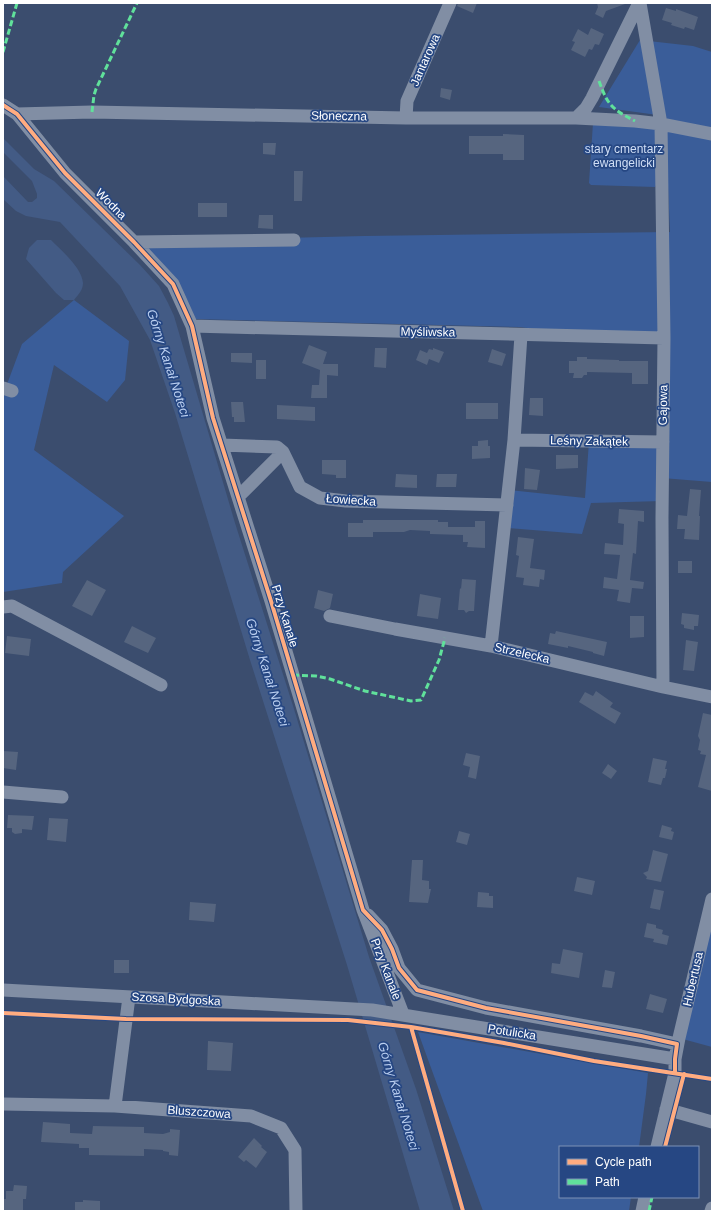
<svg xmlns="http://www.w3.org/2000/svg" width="715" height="1214" font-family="Helvetica,sans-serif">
<rect width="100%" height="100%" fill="#3b4d6e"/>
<!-- green -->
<path fill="#3a5d99" d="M640 40 693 46 712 52V482L662 478V501L591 503 582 534 507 528 509 490 585 498 589 441 662 442 667 336H586L520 327 195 319 134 242 364 236 670 232 665 116 599 107Z
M593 123 650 126 657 131V184L655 187 591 185 589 183Z
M74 300 129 341 125 380 107 402 54 365 34 450 124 516 63 572 62 583 3 592V395L22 344Z
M712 915V1047L679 1038Z
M418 1032 648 1073 646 1094 639 1147H560V1197H631L629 1211H483Z"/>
<!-- water -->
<path fill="#435b85" d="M3 138 34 169 54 181 140 265 159 286 168 303 174 316 235 523 294 709 369 957 416 1089 454 1211H420L347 965 250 660 175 413 150 340 120 286 60 222 26 216 16 211 3 199V176L28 202H32L37 198V194L32 181 3 152Z
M37 240H51C61 250 82 268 83 283 83 290 78 295 74 300H64L56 293 26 259 29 248Z"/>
<!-- building -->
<path fill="#56657f" d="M458 3H477L473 13 457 6Z
M597 3H625V4L606 11 603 18 595 14 598 7Z
M666 8 676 11V9L698 17 694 30 685 27 684 29 671 25 672 23 662 20Z
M591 28 604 34 599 45 595 44 592 50 589 49 585 57 571 50 575 42 572 41 578 29 588 35Z
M441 88 452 90 450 100 440 97Z
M503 134 524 135V160H503V154H469V136H503Z
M263 143H276L275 155 263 154Z
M294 171H303L302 201H294Z
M198 203H227V217H198Z
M259 215H273V229L258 228Z
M309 345 327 352 323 364H338V376L327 375V398H311L312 385H319L320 370 302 363Z
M375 348H387L386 368 374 367Z
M433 348 444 352 439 363 429 359 427 365 416 360 420 350 427 353 429 349 433 350Z
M492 349 506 354 502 366 488 362Z
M231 353H252V363L231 362Z
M577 357H587V359L619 360V361H648V384H632V373L587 372V375H584L582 378H573L574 373H569V361H577Z
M256 360H266V379H256Z
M530 398H543V416L529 415Z
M231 402H243L245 422H234V417H232Z
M466 403H498V419H466Z
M277 405 315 407V421L277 419Z
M488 440V446H490V458L472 459V446H478V441Z
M556 455H578V468L556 469Z
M322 460H346V478H336V475L322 474Z
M525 468 540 470 537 490 524 489Z
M396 474 417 475V488L395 487Z
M437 474H457L456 487H436Z
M690 489 701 490 699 516H700L699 540 684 539 685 529H677L678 515 687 516Z
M619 509 644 511V522L638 521 636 554 633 553 630 580 644 582 643 589 632 588 630 603 617 601 619 590 603 588 604 577 617 579 620 555 604 554 605 543 623 545 624 524 618 523Z
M363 520H438V522H448V527H475V521H485V548L467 547 468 542H463V535L430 534V531L410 530 404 532H373V537H348V523H363Z
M518 537 534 539 530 568 545 570 544 580 540 579 539 587 523 585 524 578 516 577 519 556 516 555Z
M678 561H692V573H678Z
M462 579 476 580 474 611H469L466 613 464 610H458L460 588 461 589Z
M87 580 106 590 92 616 72 606Z
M318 590 333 594 330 608 324 611 314 608Z
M420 594 441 598 438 619 417 616Z
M682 613 699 615 698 626H694V630L684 628V625L681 624Z
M630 616H644V637L630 638Z
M132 626 156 638 148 653 124 642Z
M556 631 607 642 604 656 593 653V652L568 646V648L548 644 550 633 555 634Z
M7 636 31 639 29 656 5 653Z
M686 640 698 642 694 671 683 670Z
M596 691 613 703 610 707 621 713 615 724 579 702 585 692 593 696Z
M703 713 712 715V791L698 787 706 755 700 754 701 751 698 750 700 740 698 736Z
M3 751 18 752 16 770 3 768Z
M466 753 480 756 476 779 468 777 470 767 463 765Z
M653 758 667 761 665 769H667L665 778H663L661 785 648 782Z
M608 764 617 771 611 779 602 773Z
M8 815 34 816 32 830 22 829V833L15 834 12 832V828H7Z
M49 818 68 819 66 842 47 840Z
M662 825 672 828 671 831 674 832 672 840 659 837Z
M459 831 470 834 467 845 456 842Z
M653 850 668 854 661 882 646 879 647 877 643 873 648 871Z
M412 860H423L422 880 429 881V889H431L428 903 409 902Z
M577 877 595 881 592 895 574 891Z
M654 889 664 891 660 910 650 908Z
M478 892 489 893V896H493V908L477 907Z
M190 902 216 904 214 922 189 920Z
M647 923 656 925V928L663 930 662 934 669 936 667 945 653 942 654 939 644 937Z
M563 949 583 953 579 978 551 973 552 963 560 964Z
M114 960H129V973H114Z
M605 970 615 972 612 988 602 987Z
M650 994 667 999 663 1013 646 1009Z
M208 1041 233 1043 231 1071 207 1070Z
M43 1122 70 1124V1133L92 1134 93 1126 144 1127V1133L163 1134 170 1132V1129L180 1130 178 1156 169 1155V1152L163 1151V1150L144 1149V1156L89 1155V1148H79V1144L41 1142Z
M254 1138 262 1146 261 1147 267 1152 256 1168 246 1160 244 1162 238 1157Z
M14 1185 27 1186 26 1199H23V1211H3L4 1199H6V1191H13Z
M83 1200 100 1201V1211H75V1202H83Z"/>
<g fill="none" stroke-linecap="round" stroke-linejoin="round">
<!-- minor -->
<path stroke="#818ea4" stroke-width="13" d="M640 3 661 124 664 338 662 518 663 687
M3 105 17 114 65 173 134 242 173 284 192 326 213 418 271 601 363 910 403 1014
M17 114 92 112 406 118H576L635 121 661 124 712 134
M406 118 407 101 450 3
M576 118 586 108 592 98 639 3
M134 242 294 240
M192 326 664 338
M3 388 12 391
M514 440 663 442
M222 445 277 447 283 452 300 487 320 498 346 501 507 505
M238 497 283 452
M3 607 12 606 161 685
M330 616 395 629 491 646 663 687 712 697
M491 646 514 440 521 335
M3 792 62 797
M368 915 382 930 392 949 399 968 417 990 486 1008 641 1036 677 1044
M3 990 372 1010 675 1059
M3 1104 115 1106 251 1116 281 1128 295 1150 296 1211
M115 1106 129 997
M666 1109 712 1122
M657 1147 675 1073V1059L679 1038 712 899
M642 1211 645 1197
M711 1211 712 1208"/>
<!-- quiet -->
<path stroke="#60e19b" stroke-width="3" stroke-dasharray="6 3" stroke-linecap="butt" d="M3 52 17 3
M599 81C608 106 612 109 635 121
M92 112 94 95 96 89 137 3
M293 675 316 676 330 679 365 691 411 701 421 700 439 660 445 638
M649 1211 652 1197"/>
<defs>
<path id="cycleway" d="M3 105 17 114 65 173 134 242 173 284 192 326 213 418 271 601 363 910 382 930 392 949 399 968 417 990 486 1008 641 1036 677 1044 675 1059V1073
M3 1013 126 1019 348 1020 411 1027 504 1043 594 1061 712 1079
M411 1027 463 1211
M665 1147 684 1074"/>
</defs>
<!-- cycleway casing -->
<use href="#cycleway" stroke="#264783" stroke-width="6"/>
<!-- cycleway -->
<use href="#cycleway" stroke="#ffac80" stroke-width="4"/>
</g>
<g text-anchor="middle" stroke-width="3.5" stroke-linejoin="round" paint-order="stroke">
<!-- street labels -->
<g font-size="12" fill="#fff" stroke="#264783">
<text transform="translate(425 60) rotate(-66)" y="4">Jantarowa</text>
<text transform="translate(339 116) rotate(1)" y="4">Słoneczna</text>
<text transform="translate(111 204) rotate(45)" y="4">Wodna</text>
<text transform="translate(428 332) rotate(1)" y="4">Myśliwska</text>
<text transform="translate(663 405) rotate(-89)" y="4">Gajowa</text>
<text transform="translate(589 441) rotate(1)" y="4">Leśny Zakątek</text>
<text transform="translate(351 500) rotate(4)" y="4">Łowiecka</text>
<text transform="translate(285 616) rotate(73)" y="4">Przy Kanale</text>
<text transform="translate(522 653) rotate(13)" y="4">Strzelecka</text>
<text transform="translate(386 969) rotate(69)" y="4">Przy Kanale</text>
<text transform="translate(693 979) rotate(-77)" y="4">Hubertusa</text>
<text transform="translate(176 999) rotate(3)" y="4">Szosa Bydgoska</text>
<text transform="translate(512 1032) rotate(9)" y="4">Potulicka</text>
<text transform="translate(199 1112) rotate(4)" y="4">Bluszczowa</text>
</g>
<!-- park labels -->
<g font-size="12" fill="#d1dff6" stroke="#264783">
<text x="624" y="153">stary cmentarz<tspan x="624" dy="14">ewangelicki</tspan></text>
</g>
<!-- water labels -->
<g font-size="13" font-style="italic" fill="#baceef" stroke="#264783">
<text transform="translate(169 363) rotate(72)" y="5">Górny Kanał Noteci</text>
<text transform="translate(268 672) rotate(72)" y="5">Górny Kanał Noteci</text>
<text transform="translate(399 1096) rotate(73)" y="5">Górny Kanał Noteci</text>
</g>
</g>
<!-- border -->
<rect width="715" height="1214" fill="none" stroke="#ffffff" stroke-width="8"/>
<!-- legend -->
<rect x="559" y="1146" width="140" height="52" fill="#264783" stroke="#7d91b5"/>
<rect x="567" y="1159" width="20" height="6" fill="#ffac80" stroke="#7d91b5"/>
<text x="595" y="1166" font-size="12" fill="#ffffff">Cycle path</text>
<rect x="567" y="1179" width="20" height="6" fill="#60e19b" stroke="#7d91b5"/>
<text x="595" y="1186" font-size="12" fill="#ffffff">Path</text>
</svg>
